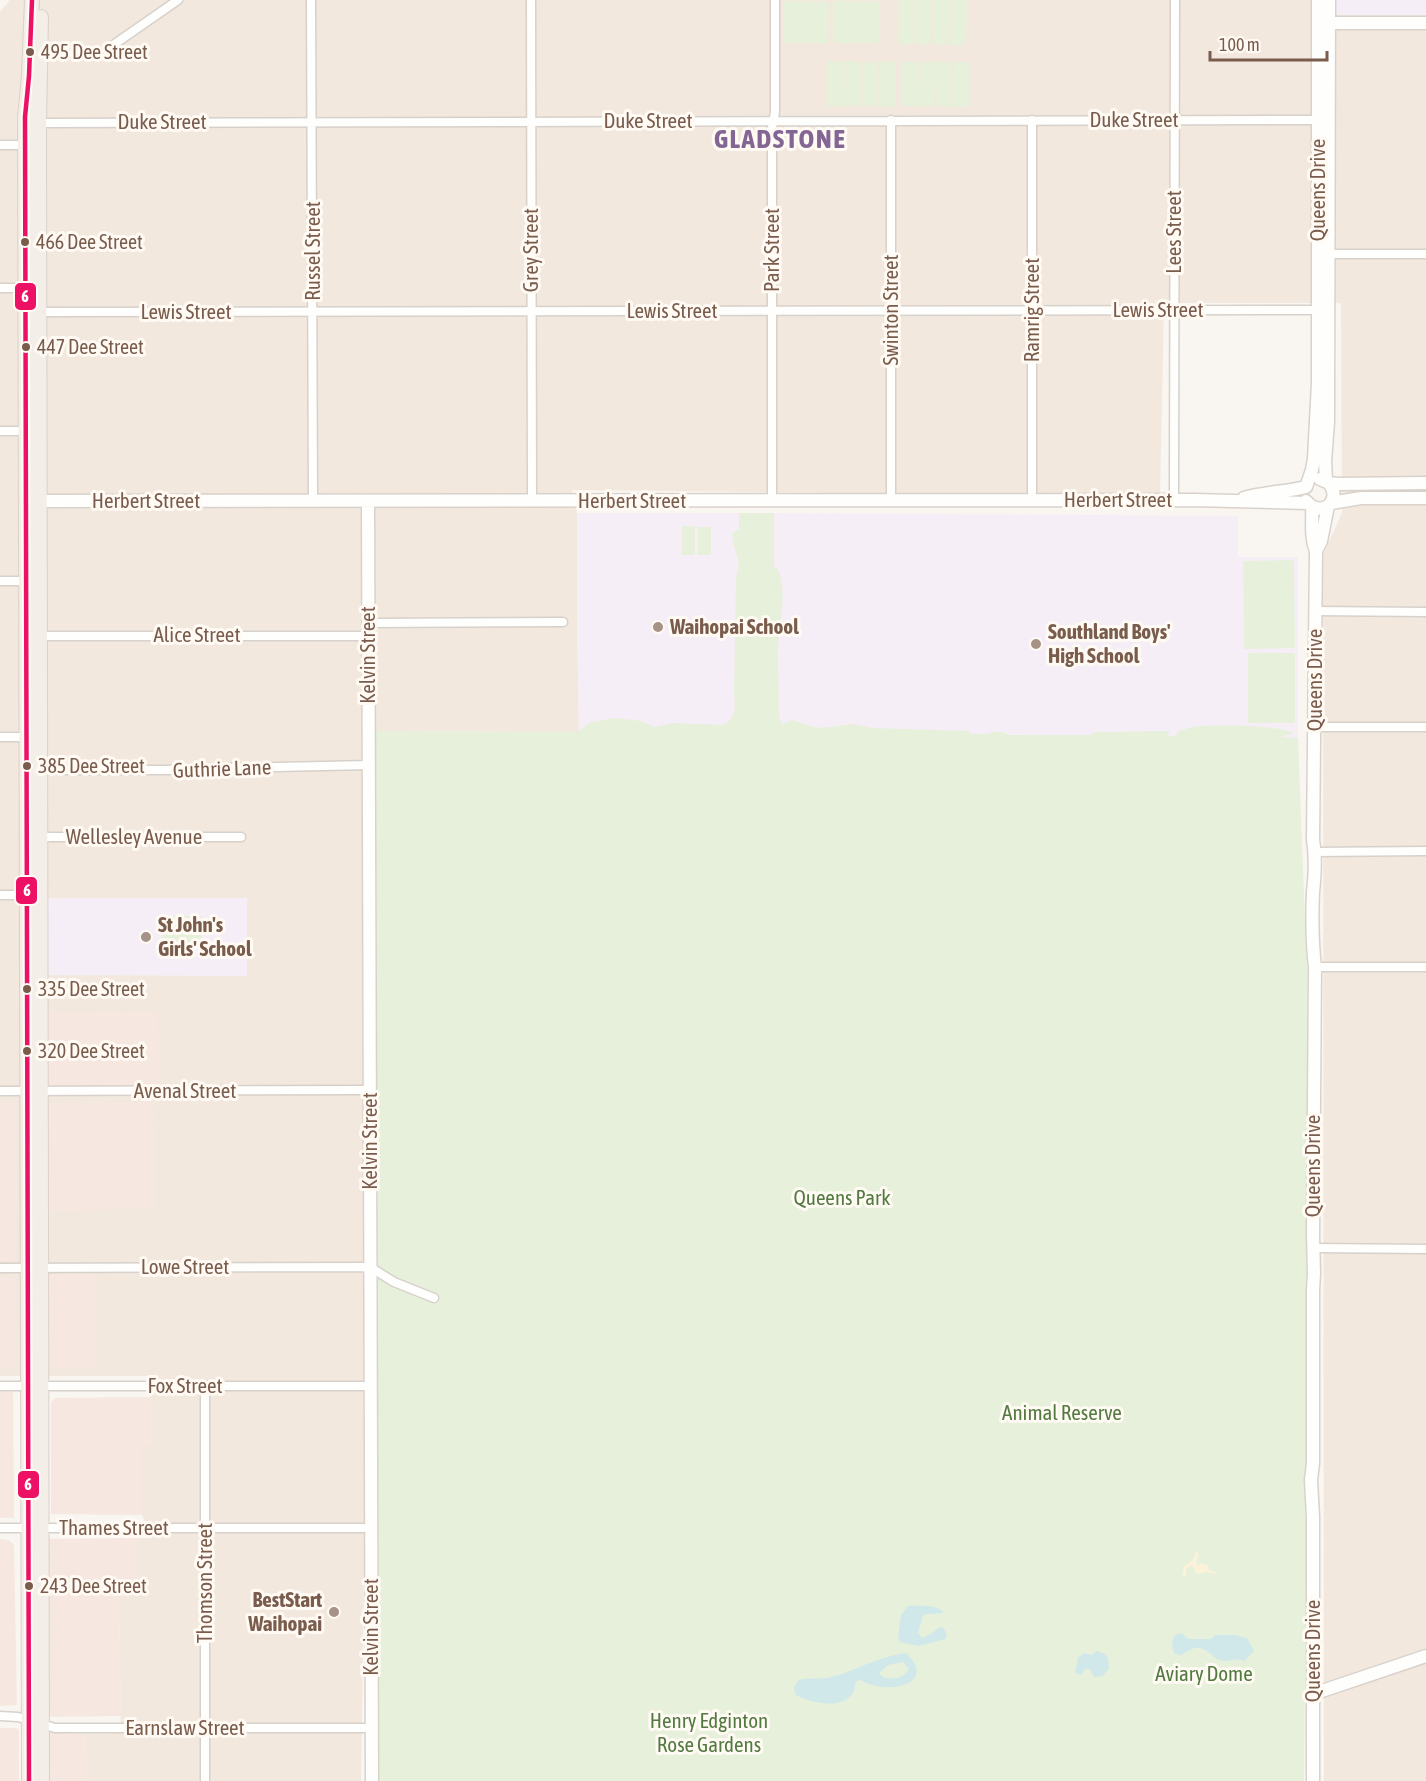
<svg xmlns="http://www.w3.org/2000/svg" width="1426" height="1781" font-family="'Asap Condensed',sans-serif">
<rect width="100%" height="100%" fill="#f9f5f0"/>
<!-- residential -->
<path fill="#f2e8de" d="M10 0H1426V1781H1324L1323 555 1342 513 1341 303H1164L1160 496 572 490 577 513V615L579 732 376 731 361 1781H87L85 1734 121 1733 119 1593H137V1538H152L142 1515V1445H151L150 1397 148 1376H0V1368H16L15 1277H0V1261L15 1260V1103H0V12Z"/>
<!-- commercial -->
<path fill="#f6e8e1" d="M158 1012 159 1086 47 1087V1013Z
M154 1102 155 1209 48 1211 47 1103Z
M0 1103H15V1261H0Z
M44 1274H95V1369H44Z
M0 1277H16V1368H0Z
M0 1391 13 1392 14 1518H0Z
M150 1397 151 1445 142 1446V1515L51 1514V1402L55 1398Z
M137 1538V1593L119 1594 121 1716 48 1717 46 1539Z
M0 1539 9 1540 14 1545 17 1705 0 1706Z
M0 1728H16L19 1730V1781H0Z
M46 1732 85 1734 87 1781H47Z"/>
<!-- education -->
<path fill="#f6eef6" d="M1335 0H1426V15H1335Z
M577 513H739L738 732H579L577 615Z
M774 513 1238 516V557H1298V738L774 732Z
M45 898H247V976L45 975Z"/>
<!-- green -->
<path fill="#e7f0db" d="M899 0H914V44H898Z
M916 0H932L931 44H915Z
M933 0H949L948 45 933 44Z
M951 0H967L966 45H950Z
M783 1 829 2 828 43H783Z
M833 1 879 2V43H833Z
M828 61 844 62 843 106H827Z
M845 61 861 62 860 106H844Z
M902 61 917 62V106H901Z
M863 62H878V106H862Z
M880 62H896L895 107 879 106Z
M919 62H935L934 106H918Z
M936 62H952L951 107 936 106Z
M954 62H970L969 107H953Z
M739 513H774V569L777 567C789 593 778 624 778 651 778 673 779 695 779 717L782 724 793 720 803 724 821 728 852 724 872 728 969 731 971 734H990L991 732H1002L1010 735H1091L1095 732 1167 731 1170 733 1167 736H1175L1179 731C1186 729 1194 726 1201 726 1221 725 1279 725 1294 733L1280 737 1298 738 1307 975V1468L1304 1781H379L376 731 578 732 591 722 615 718 641 721 654 727 675 723 723 725C737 718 735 707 734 693L736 576C740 565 739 560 735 550 733 545 733 538 732 533L739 529Z
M682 526H695V555H682Z
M698 527H711V555H698Z
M1294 560 1295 648 1244 649 1243 561Z
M1248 653H1295V723H1248Z
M162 916H202V948H162Z"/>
<!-- sand -->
<path fill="#fbf2d9" d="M1196 1551 1199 1555 1196 1562 1198 1566 1201 1563 1207 1565 1209 1570 1217 1573 1216 1574 1206 1572 1197 1574 1192 1565 1186 1569V1576L1185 1577H1182L1184 1566C1193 1560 1194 1560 1196 1551Z"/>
<!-- water -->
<path fill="#d0e8ea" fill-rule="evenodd" d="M908 1606C920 1606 934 1604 944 1612 937 1615 930 1613 923 1615L918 1633 922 1638C930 1636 934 1630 942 1627L945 1630 947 1637 945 1639 918 1646 900 1642 898 1638 901 1615Z
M1182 1633 1188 1639H1211L1216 1635H1234L1247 1638 1254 1651 1244 1661C1235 1657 1229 1663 1220 1660 1216 1659 1215 1658 1212 1655 1199 1644 1194 1647 1181 1655L1175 1654C1171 1647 1171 1642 1175 1635Z
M1096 1651 1105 1654 1108 1659 1109 1668 1103 1676 1094 1677 1090 1669H1085L1081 1675 1075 1673 1078 1658 1084 1653 1092 1655Z
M906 1653C940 1685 884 1696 861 1680L856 1681C855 1685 855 1688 854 1691 844 1711 811 1703 796 1695L794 1688 798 1680C810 1677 824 1680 835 1676 859 1669 880 1656 906 1653ZM903 1662 909 1669C903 1679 895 1679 884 1678L879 1673 888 1665Z"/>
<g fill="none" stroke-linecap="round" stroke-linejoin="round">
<defs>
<path id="street" d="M311 0 313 501
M531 0 532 501
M106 50 178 0
M891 120V500
M1032 120V500
M35 123 1321 120
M0 145H30
M1324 254H1426
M0 288H30
M35 312 1318 310
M0 431H30
M1174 500 1175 0
M772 501V128L775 112V0
M0 581H39
M1315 611 1426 612
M368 623 563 622
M36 636H368
M1315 727H1426
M0 737H30
M39 770H168L177 769 369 765
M36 837H241
M1315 852 1426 851
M0 895H30
M1315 967H1426
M0 1091 370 1090
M1314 1248 1426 1249
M0 1268 370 1267 394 1282 434 1298
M205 1385V1781
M0 1386H371
M0 1528H371
M0 1716 18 1717 55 1728H371"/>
<path id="secondary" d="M1322 23H1426
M1320 479 1329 483 1337 484 1426 483
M1326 481 1325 461 1328 422 1329 0
M1244 498C1264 492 1286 492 1306 487L1312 470 1314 459 1318 383V0
M30 501 1194 500 1307 503
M368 501 372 1781
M1306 501C1321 519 1343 501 1329 483
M1331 503 1361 498H1426
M1312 507C1313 521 1310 537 1316 551L1313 840C1316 857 1315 874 1313 892 1312 916 1312 942 1315 967L1313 1235 1314 1273 1313 1290V1463L1311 1480 1313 1517V1781
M1316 551 1321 541 1328 506
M1313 1694 1426 1656"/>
<path id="primary" d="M41 17 39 123 42 1781
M29 1781 25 117 29 76 32 0"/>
</defs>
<!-- street casing -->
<use href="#street" stroke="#d7d1cb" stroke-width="11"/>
<!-- secondary casing -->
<use href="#secondary" stroke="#d9d2cb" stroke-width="15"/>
<!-- primary casing -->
<use href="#primary" stroke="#dad1cc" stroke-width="16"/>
<!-- street -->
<use href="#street" stroke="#fefefd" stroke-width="8"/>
<!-- secondary -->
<use href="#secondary" stroke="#fefefd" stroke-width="12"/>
<!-- primary -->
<use href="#primary" stroke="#f3eee8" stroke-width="14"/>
<defs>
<path id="bus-1" d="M29 1781 25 117 29 76 32 0"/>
</defs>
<!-- bus-1 casing -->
<use href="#bus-1" stroke="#fffaf3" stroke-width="9"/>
<!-- bus-1 -->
<use href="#bus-1" stroke="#ec1165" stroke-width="4.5"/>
</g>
<!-- markers -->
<g fill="#7a5c4d" stroke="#fffaf3" stroke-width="2">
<circle cx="30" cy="52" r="5"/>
<circle cx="25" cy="242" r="5"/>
<circle cx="26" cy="347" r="5"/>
<circle cx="27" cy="766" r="5"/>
<circle cx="27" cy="989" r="5"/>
<circle cx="27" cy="1051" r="5"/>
<circle cx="29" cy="1586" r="5"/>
</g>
<g fill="#a69286" stroke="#fffaf3" stroke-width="2">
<circle cx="658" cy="627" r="6"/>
<circle cx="1036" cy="644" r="6"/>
<circle cx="146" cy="937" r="6"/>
<circle cx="334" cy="1612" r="6"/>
</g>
<g text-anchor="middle" stroke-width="6" stroke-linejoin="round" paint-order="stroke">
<!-- bus labels -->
<g font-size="20" fill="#7a5c4d" stroke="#fffaf3" text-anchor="start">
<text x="41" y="59">495 Dee Street</text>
<text x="36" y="249">466 Dee Street</text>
<text x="37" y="354">447 Dee Street</text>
<text x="38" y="773">385 Dee Street</text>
<text x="38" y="996">335 Dee Street</text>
<text x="38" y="1058">320 Dee Street</text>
<text x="40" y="1593">243 Dee Street</text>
</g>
<!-- street labels -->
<g font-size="21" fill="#7a5c4d" stroke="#fffaf3">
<text x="1134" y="127">Duke Street</text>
<text x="648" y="128">Duke Street</text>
<text x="162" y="129">Duke Street</text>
<text transform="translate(1318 190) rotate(-90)" y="7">Queens Drive</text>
<text transform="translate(1174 232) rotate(-90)" y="7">Lees Street</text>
<text transform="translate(531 250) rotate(-90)" y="7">Grey Street</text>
<text transform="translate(772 250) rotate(-90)" y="7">Park Street</text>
<text transform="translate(313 251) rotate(-90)" y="7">Russel Street</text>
<text transform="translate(891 310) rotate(-90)" y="7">Swinton Street</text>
<text transform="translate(1032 310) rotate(-90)" y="7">Ramrig Street</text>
<text x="1158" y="317">Lewis Street</text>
<text x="672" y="318">Lewis Street</text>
<text x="186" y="319">Lewis Street</text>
<text x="1118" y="507">Herbert Street</text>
<text x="146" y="508">Herbert Street</text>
<text x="632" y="508">Herbert Street</text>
<text x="197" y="642">Alice Street</text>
<text transform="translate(368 655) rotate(-90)" y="7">Kelvin Street</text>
<text transform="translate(1315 680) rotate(-90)" y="7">Queens Drive</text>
<text transform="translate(222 769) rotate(-2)" y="7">Guthrie Lane</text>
<text x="134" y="844">Wellesley Avenue</text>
<text x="185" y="1098">Avenal Street</text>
<text transform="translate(370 1141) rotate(-90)" y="7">Kelvin Street</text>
<text transform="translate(1313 1166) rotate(-90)" y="7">Queens Drive</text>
<text x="185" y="1274">Lowe Street</text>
<text x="185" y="1393">Fox Street</text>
<text x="114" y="1535">Thames Street</text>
<text transform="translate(205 1583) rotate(-90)" y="7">Thomson Street</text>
<text transform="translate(371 1627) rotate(-90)" y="7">Kelvin Street</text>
<text transform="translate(1313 1651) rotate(-90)" y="7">Queens Drive</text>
<text x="185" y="1735">Earnslaw Street</text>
</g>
<!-- poi labels -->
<g font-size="21" font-weight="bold" fill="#7a5c4d" stroke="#fffaf3" text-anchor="start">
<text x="670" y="634">Waihopai School</text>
<text x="1048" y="639">Southland Boys'<tspan x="1048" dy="24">High School</tspan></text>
<text x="158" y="932">St John's<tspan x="158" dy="24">Girls' School</tspan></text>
<text x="322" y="1607" text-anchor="end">BestStart<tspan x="322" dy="24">Waihopai</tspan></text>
</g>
<!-- park labels -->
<g font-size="21" fill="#537a41" stroke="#fffaf3">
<text x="842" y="1205">Queens Park</text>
<text x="1062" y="1420">Animal Reserve</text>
<text x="1204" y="1681">Aviary Dome</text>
<text x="709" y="1728">Henry Edginton<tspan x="709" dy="24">Rose Gardens</tspan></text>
</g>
<!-- district labels -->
<g font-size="27" font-weight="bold" letter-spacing="1.5" fill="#846695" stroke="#fffaf3">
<text x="780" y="148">GLADSTONE</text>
</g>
</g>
<g stroke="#fffaf3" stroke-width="2">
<rect x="14" y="282" width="23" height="29" rx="6" fill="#ec1165"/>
<rect x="15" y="876" width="23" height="29" rx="6" fill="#ec1165"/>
<rect x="17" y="1470" width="23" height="29" rx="6" fill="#ec1165"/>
</g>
<g font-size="16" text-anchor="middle" font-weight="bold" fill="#fff">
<text x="25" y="302">6</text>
<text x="27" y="896">6</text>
<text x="28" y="1490">6</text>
</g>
<!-- scale -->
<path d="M1210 51v9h117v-9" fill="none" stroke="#7a5c4d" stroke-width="3"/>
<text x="1219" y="51" font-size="18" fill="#7a5c4d" stroke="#fffaf3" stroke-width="4.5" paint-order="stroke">100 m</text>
</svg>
